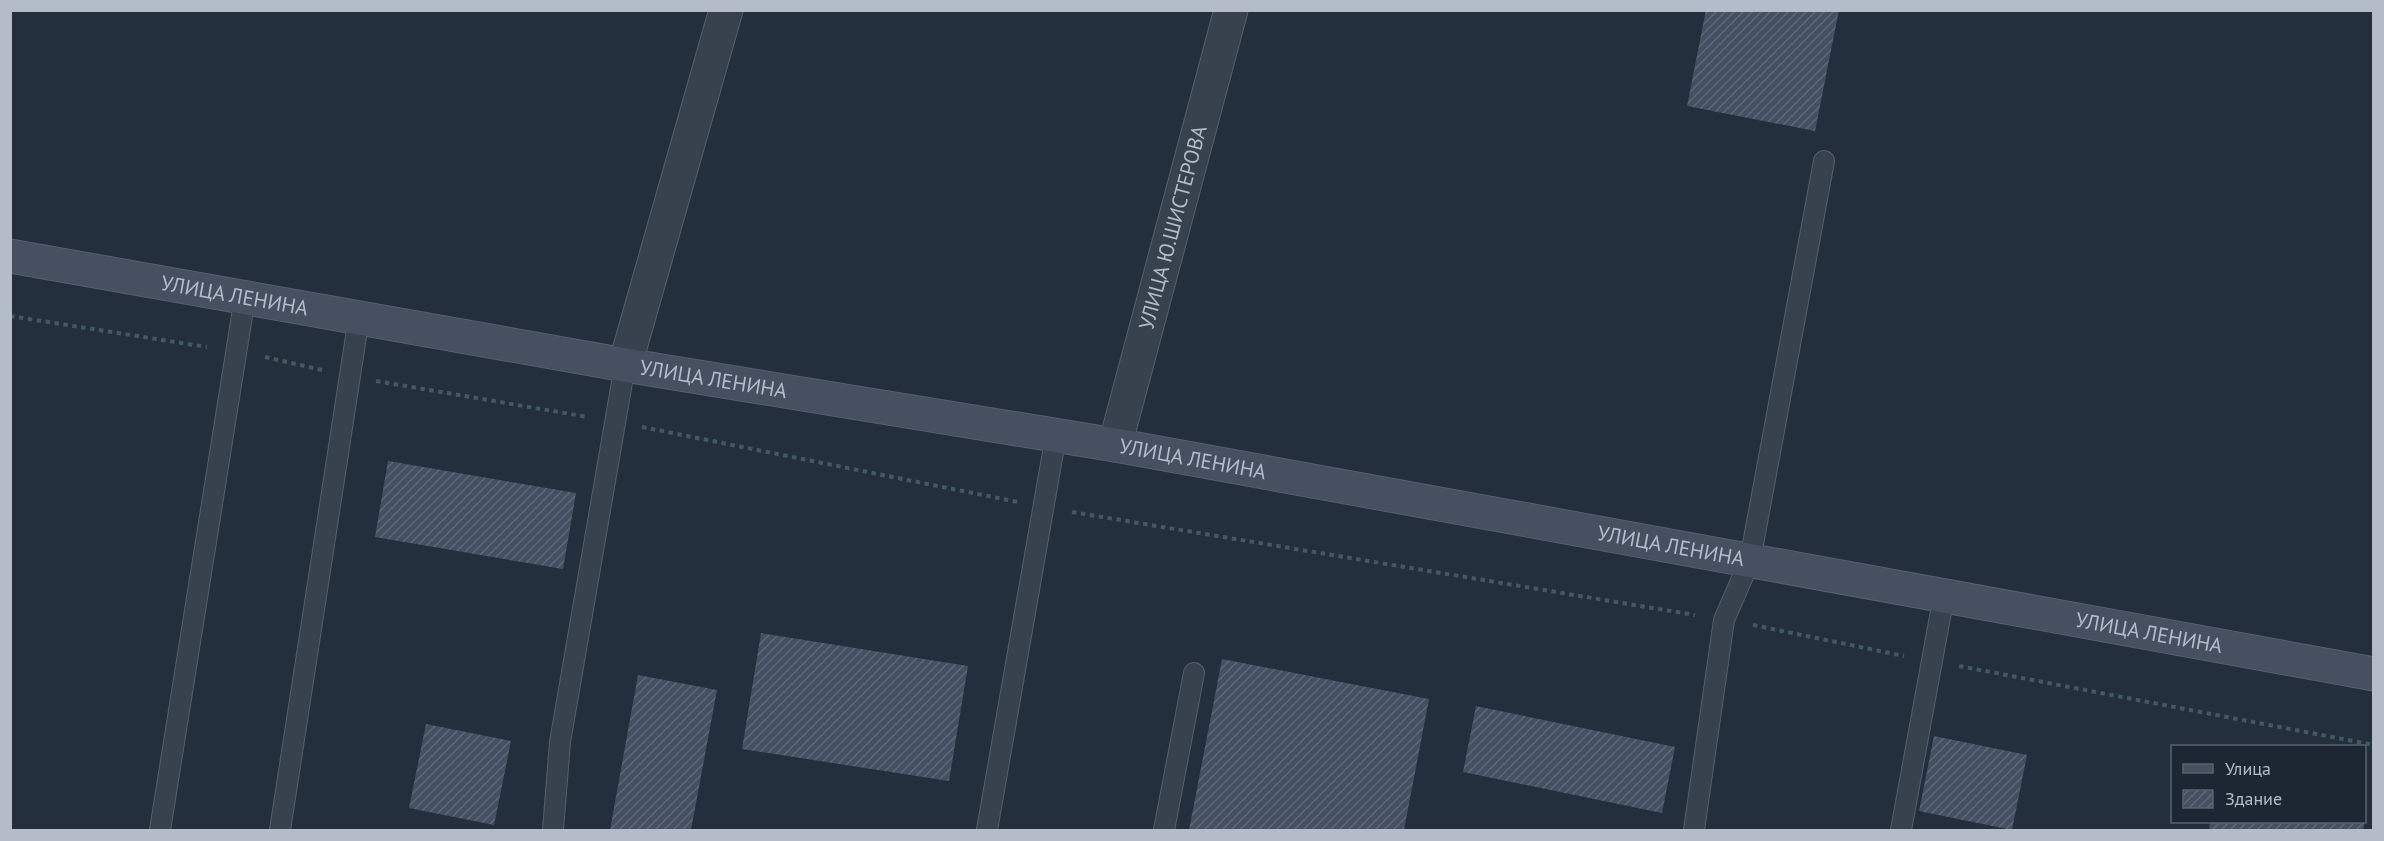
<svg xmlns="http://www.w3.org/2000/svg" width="2384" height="841" font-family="'PT Sans',sans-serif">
<defs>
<pattern id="building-hatch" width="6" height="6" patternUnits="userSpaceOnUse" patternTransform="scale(1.5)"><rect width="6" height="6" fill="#455162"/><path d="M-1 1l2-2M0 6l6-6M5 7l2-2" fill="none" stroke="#5d6877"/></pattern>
</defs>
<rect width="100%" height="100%" fill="#242f3e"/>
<!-- building -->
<path fill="url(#building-hatch)" d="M1706 10H1839L1815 131 1687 106Z
M388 461 576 493 563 569 375 537Z
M761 633 968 666 949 781 742 749Z
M1222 659 1429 699 1404 830H1189Z
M638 675 717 690 691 830H610Z
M1476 706 1675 747 1662 813 1463 772Z
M426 724 511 741 494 825 409 808Z
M1934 736 2027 755 2012 830 1919 811Z
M2210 822H2365L2363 830H2209Z"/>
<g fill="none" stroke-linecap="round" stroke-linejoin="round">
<defs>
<path id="service" d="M160 830 245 297
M280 830 359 317
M553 830 560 742 625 365
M987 830 1056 435
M1164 830 1194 673
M1694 830 1724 620 1750 560 1824 161
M1901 830 1944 595"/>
<g id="minor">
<path d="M625 365 726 10"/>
<path id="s1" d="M1115 445 1231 10"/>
</g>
<g id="secondary">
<path id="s2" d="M10 256 625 365 1115 445 2374 674"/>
</g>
</defs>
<!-- service casing -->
<use href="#service" stroke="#565f6c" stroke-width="22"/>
<!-- minor casing -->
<use href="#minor" stroke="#565f6c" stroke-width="35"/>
<!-- secondary casing -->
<use href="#secondary" stroke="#565f6c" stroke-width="35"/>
<!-- path -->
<path stroke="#44595c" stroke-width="4" stroke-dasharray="4.5 4.5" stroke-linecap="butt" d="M10 316 207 347
M265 357 322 370
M376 381 588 417
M642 427 1018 502
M1072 512 1695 615
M1753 625 1904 656
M1959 666 2374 745"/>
<!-- service -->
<use href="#service" stroke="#38414e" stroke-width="20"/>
<!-- minor -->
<use href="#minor" stroke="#38414e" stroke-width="33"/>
<!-- secondary -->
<use href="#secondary" stroke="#465061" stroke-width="33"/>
</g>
<g text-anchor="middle" stroke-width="4.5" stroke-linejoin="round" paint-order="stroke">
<!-- street labels -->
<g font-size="21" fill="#b4bcc9" stroke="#1d2633">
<text dy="7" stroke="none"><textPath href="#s1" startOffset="225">УЛИЦА Ю.ШИСТЕРОВА</textPath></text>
<text dy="7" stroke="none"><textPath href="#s2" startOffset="228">УЛИЦА ЛЕНИНА</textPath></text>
<text dy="7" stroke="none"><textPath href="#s2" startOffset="714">УЛИЦА ЛЕНИНА</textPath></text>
<text dy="7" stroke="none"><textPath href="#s2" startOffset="1200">УЛИЦА ЛЕНИНА</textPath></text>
<text dy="7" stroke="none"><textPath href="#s2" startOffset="1686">УЛИЦА ЛЕНИНА</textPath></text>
<text dy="7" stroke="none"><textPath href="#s2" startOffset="2172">УЛИЦА ЛЕНИНА</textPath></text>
</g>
</g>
<!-- border -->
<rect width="2384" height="841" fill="none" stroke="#b4bcc9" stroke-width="24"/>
<!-- legend -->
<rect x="2171" y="745" width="195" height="78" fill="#1d2633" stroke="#59626f" stroke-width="1.5"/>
<rect x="2183" y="764" width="30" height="9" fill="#465061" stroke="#59626f" stroke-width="1.5"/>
<text x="2225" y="775" font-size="18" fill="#b4bcc9">Улица</text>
<rect x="2183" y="790" width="30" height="18" fill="url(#building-hatch)" stroke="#59626f" stroke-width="1.5"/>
<text x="2225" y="805" font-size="18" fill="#b4bcc9">Здание</text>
</svg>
